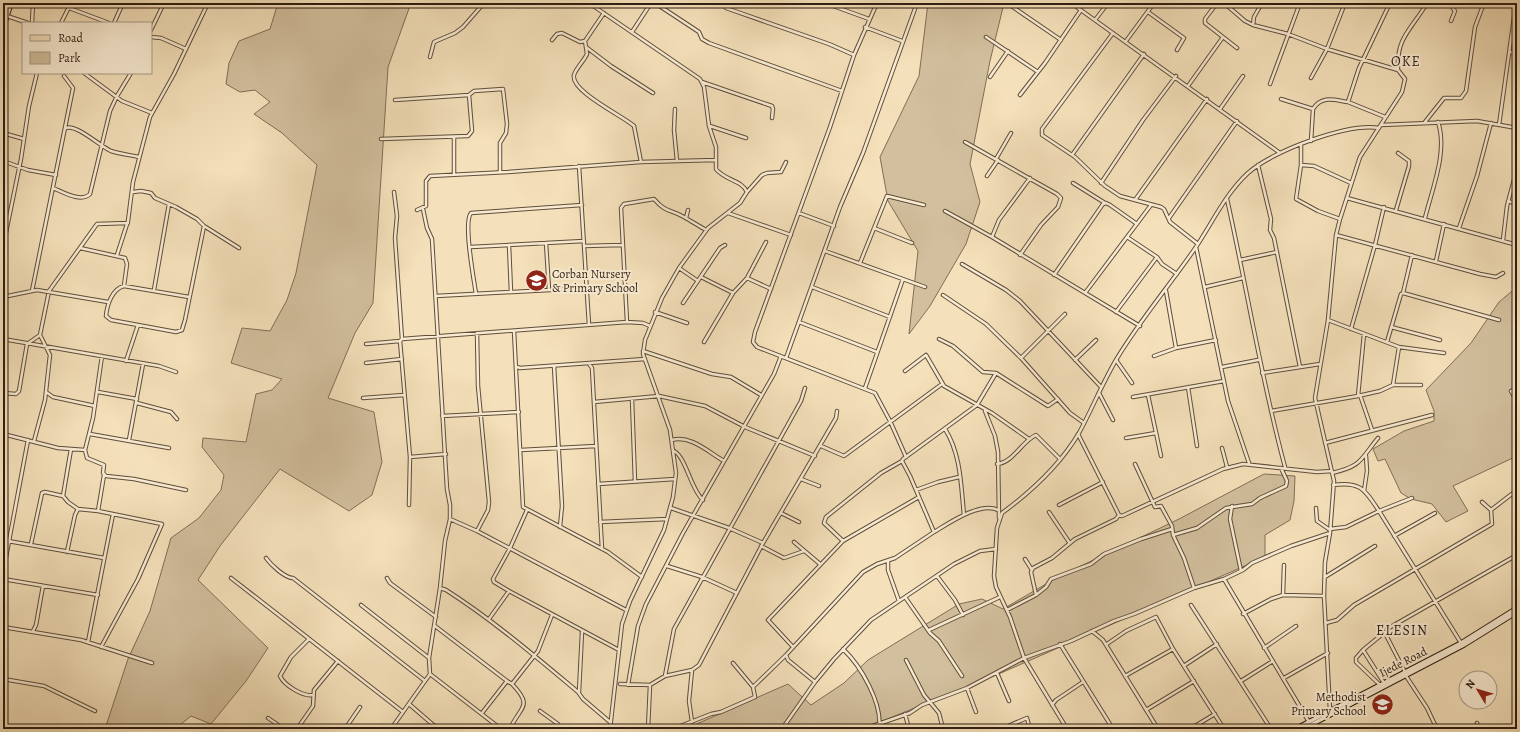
<svg xmlns="http://www.w3.org/2000/svg" width="1520" height="732" font-family="Alegreya,serif">
<rect width="100%" height="100%" fill="#f4e0ba"/>
<filter id="stains"><feTurbulence type="fractalNoise" baseFrequency=".005" numOctaves="4"/><feColorMatrix values="0 0 0 0 .2 0 0 0 0 .09 0 0 0 0 .02 0 0 0 .5 -.17"/></filter>
<radialGradient id="worn" r=".72"><stop offset=".6" stop-color="#630" stop-opacity="0"/><stop offset="1" stop-color="#630" stop-opacity=".3"/></radialGradient>
<!-- green -->
<path fill="#d2bf9d" stroke="#806e57" d="M278 3H411L388 67 373 303 355 333 328 398 374 412 382 462 372 495 349 511 280 469 220 546 198 580 268 648 246 681 211 724 191 716 175 729H105L128 659 150 611 171 538 199 518 221 490 224 475 202 447 203 438 246 442 256 394 272 390 282 379 231 363 242 328 270 331 287 300 296 273 317 165 282 133 254 114 270 102 255 90 240 92 226 84 229 63 239 41 270 29Z
M928 3H1004L990 61 970 164 980 202 966 244 930 306 909 334 918 251 888 201 880 157 919 76Z
M1517 287V456L1453 486 1468 511 1446 522 1432 504 1411 499 1401 493 1385 459 1378 461 1373 449 1404 431 1434 421V411L1426 390 1471 343 1499 302Z
M1264 474 1295 476 1294 501 1290 520 1265 535V557L1001 673 863 729H685L788 684 811 705 844 683 868 660 959 604 982 599 1003 609 1058 577 1179 519Z"/>
<g fill="none" stroke-linecap="round" stroke-linejoin="round">
<defs>
<path id="minor" d="M589 3 700 79 704 87 709 126 716 147V169C724 180 742 180 747 192L740 203 708 228 679 268 662 298 645 340 643 354 670 430 676 473 673 497 664 530 630 601 622 624 610 729
M655 3 699 32 702 39 709 43 842 91
M721 3 726 8 829 44 854 55
M825 3 869 19
M877 3 854 55 830 127 755 332 753 342 757 347 875 393 890 421 906 457
M1007 3 1061 40
M1071 3 1280 153
M1217 3 1205 19V23L1237 48
M1224 3 1245 21 1253 25
M1262 3 1254 17 1253 25 1288 34 1327 49 1398 70 1405 79 1402 92 1360 157 1340 219 1336 235 1328 320 1315 398 1334 481 1330 533 1325 562 1324 596 1330 711
M1449 3 1455 11 1451 21
M518 6 527 5 530 3
M69 8 109 23
M1148 12 1184 38 1177 50
M604 13 585 41 587 54C584 61 576 68 574 75 570 91 623 116 634 126L641 162
M7 16 28 23
M1095 20 1108 3
M32 23 33 3
M61 23 71 3
M114 23 123 3
M865 27 902 41
M151 30 164 3
M632 32 651 3
M1113 33 1042 129V135L1075 157 1105 186 1120 196 1161 207 1164 209 1170 222 1198 244
M151 37 161 38 186 49
M986 37 1038 72
M552 40 557 34 562 33 580 42 585 41
M1126 41 1154 3
M586 47 611 66 653 93
M1510 52 1517 53
M430 57 434 42 455 33 463 27 484 3
M1398 70C1396 37 1412 29 1427 3
M84 73 122 101 152 113
M990 77 1008 51
M1311 78 1327 49 1345 3
M702 82 772 106 773 109 772 118
M1270 84 1300 3
M1188 86 1223 37
M1020 95 1045 63 1081 10
M1281 99 1313 109 1311 141
M395 100 469 95 474 91 503 89 507 124 506 133 500 143V172
M675 109 674 130 677 161
M1220 109 1243 76
M1313 109C1322 95 1334 100 1348 102
M1385 117 1348 102 1359 68 1390 3
M1425 122 1444 98H1461L1466 91 1475 27 1484 3
M1381 125 1477 121 1517 128
M1499 125 1516 3
M710 126 746 138
M66 128C77 124 101 147 111 151 120 154 130 155 139 157
M3 133 24 139
M454 137V174
M381 139 468 136 472 131 469 95
M965 142 1057 194 1061 198 1058 207 1041 225 1020 255
M1301 145V165L1296 199 1318 211 1340 219
M1072 155 1144 54
M996 159 1011 133
M3 161 28 170 56 175
M1258 165 1271 219 1270 230 1274 238 1300 367
M1301 165 1314 166 1351 183
M579 166 589 325
M987 176 998 160
M1030 178 999 220 992 237 1140 326
M1073 183 1105 203
M1101 183 1143 120 1176 76
M53 188C63 192 81 203 90 194L110 111 117 96 131 73
M133 192 141 191 151 193 155 198 176 207 197 219 204 226 239 248
M394 192 397 216 395 238 402 339
M747 192 762 175 767 173 781 172 786 162
M1347 198 1517 245
M1227 199C1247 288 1261 379 1285 467
M1135 200 1207 99
M1508 201 1517 204
M417 210 426 206V181L430 176 508 172 641 162 716 160
M1396 210 1409 166V161L1398 153
M945 211 992 237
M728 213 791 235
M799 213 834 226
M686 218 688 210
M1169 218 1237 121
M1425 218C1432 189 1448 152 1438 122
M874 228 912 243
M1459 228 1477 176 1491 123
M1336 235 1480 274 1496 277 1503 273
M1127 237 1157 257 1162 264 1177 274
M1503 240 1507 206 1517 168
M546 243 549 290
M509 245 511 292
M584 246 622 245
M3 247 21 159 29 106 37 73
M471 247 584 241
M1196 247 1228 401 1249 463
M80 248 125 258 127 264 124 286
M825 251 925 287
M117 255 128 221 133 182 150 117 174 74 208 3
M1240 260 1277 252
M1436 261 1444 224
M860 263 887 196 924 205
M962 264 1006 290 1020 301 1101 387
M679 268 698 281
M1054 275 1103 204 1106 203 1110 205 1137 224
M701 277 733 293
M747 278 771 289
M812 287 890 317
M1205 287 1243 278
M154 290 169 204
M32 291 73 88 64 76
M1166 291 1176 348
M1085 293 1151 205
M1403 293 1412 255
M476 294C474 280 463 222 471 213L582 205
M943 295 986 324 1021 358 1070 413 1084 423
M436 296 587 288
M3 297 37 290 108 302
M189 297 124 286C112 289 107 305 106 316L111 320 176 332 182 330 185 320 204 226
M683 303 720 248 725 245
M655 312 687 323
M1116 312 1157 257
M1328 320 1399 347 1444 353
M627 322 621 208 624 204 654 199C666 213 670 209 684 217 691 221 699 226 706 230
M799 322 877 352
M1391 327 1440 340
M1351 329 1375 245 1384 207
M514 331 523 507 608 552 642 577
M477 333 478 386 489 502 488 510 477 531
M3 339 159 366 176 372
M939 339 953 346 983 372 996 373 1048 406 1058 399
M704 342 733 293 747 278 766 242
M1387 342 1401 294 1403 293 1499 320
M366 344 400 341
M643 351 712 374 731 377 761 395
M102 356 93 418 85 450 87 458 104 465 103 473 106 476 134 479 186 490
M1154 356 1176 348 1216 340
M786 358 840 207 863 153 917 3
M1021 358 1065 314
M1075 360 1096 340
M1116 360 1132 383
M126 361 138 325
M366 363 402 359
M589 364 592 368 602 549
M554 366 562 506 560 527
M517 367 520 368 645 359
M1222 367 1258 360
M905 371 926 355 944 386 992 413 1029 439
M996 373 977 405 903 459 902 461 910 476 934 532C949 523 981 501 998 510
M1262 373 1320 364
M1393 385 1399 347
M1188 387 1197 446
M865 388 903 279
M1517 388 1511 391 1517 401
M46 392 53 397 95 406
M98 392 137 399
M3 393 16 394 19 391 27 344 40 335
M1099 393 1113 420
M1148 395 1161 456
M1360 395 1372 430
M1358 396 1364 334
M1133 397 1224 381
M363 398 404 395
M632 399 635 482
M594 402 659 396 705 406 745 427 815 456
M137 403 171 412 177 419
M985 411 995 436 998 452 999 518
M1271 411 1358 396 1380 391 1393 385H1421
M442 416 519 412
M945 429C961 454 961 486 964 515
M3 434 58 448 85 450
M90 434 169 448
M1078 434 1119 515 1122 516 1223 469 1243 464 1317 472 1332 471
M1126 438 1156 433
M129 440 143 364
M672 440C691 435 708 452 724 461
M34 441 45 400 50 355 40 335 49 291 97 224 128 223
M1325 443 1432 415
M821 446 844 456 942 384
M1222 448 1227 467
M71 449 63 496 68 502 78 509
M521 450 596 446
M674 451C686 457 691 490 703 500
M410 457 400 341 402 339 627 322 643 323 650 326
M997 464C1013 463 1022 441 1036 435L1060 459
M1135 464 1155 507 1161 506 1172 526 1173 535 1184 558 1194 588
M1332 473C1362 466 1360 460 1378 438
M801 479 819 486
M598 484 675 479
M1333 485C1361 481 1365 490 1379 511L1412 498
M916 490 938 482 959 477
M1364 491 1367 471 1366 456
M409 505 410 457 446 454
M1059 505 1103 482
M1232 506 1230 519 1241 571
M671 508 729 528 763 543
M1316 508 1317 521 1330 530
M1491 510 1517 490
M98 511 104 475
M1049 512 1069 542
M781 513 799 522
M450 519 477 531 626 610
M600 522 667 519
M1330 529 1346 527 1379 511 1461 643
M1173 535 1197 528 1226 508 1252 504 1260 498 1286 486 1287 481 1281 468
M1394 536 1435 513
M8 541 104 558
M843 541 824 523 826 517 881 473 902 461
M794 542 820 564
M31 544 42 493 45 492 63 496
M761 546 784 558 804 551
M67 552 75 515 78 509 98 511 162 524 138 579 101 647
M266 558C271 565 285 578 293 578L425 681
M1025 559 1032 570
M888 561V570L899 601
M667 566 702 577 737 593
M3 573 28 440
M937 576 955 600 963 615
M1325 577 1375 546
M231 578 403 712
M387 578 390 583 436 617
M3 579 98 595
M1224 579 1309 722
M440 588 446 590C493 620 536 657 578 692L583 699 610 722
M509 591 494 582 493 579 510 548 527 510
M1036 595 1031 572 1033 568 1052 558 1075 539 1116 519 1119 515
M1283 595 1284 565
M905 597 930 633 939 641 962 676
M361 605 429 658
M1191 605 1271 729
M1007 610 1036 595 1046 587 1051 579 1091 564 1104 554 1141 539 1172 529
M1243 614 1271 599 1283 595 1324 596
M489 619 509 591 619 650
M1326 623 1337 620 1354 605 1492 524 1491 510 1482 502
M435 626 507 681
M3 627 81 640 152 663
M929 630 1000 597
M33 631 36 625 43 586
M1092 631 1103 640 1158 729
M308 640 291 657 280 676C284 685 303 697 313 695
M88 642 113 514
M1060 644 1113 729
M1107 644 1126 631 1156 617 1173 649 1224 729
M793 647 768 620 843 541 919 497
M1264 648 1296 626
M843 649C861 666 883 704 879 729
M1363 650 1356 658V662L1380 685
M906 660 924 695 939 713 943 729
M1185 665 1217 644
M692 670 689 701 692 722
M1405 672 1386 635 1387 629 1517 555
M997 673 1009 701
M430 674 501 729
M665 676 674 629 801 401 805 388
M1125 676 1173 649
M1406 676 1427 708 1437 729
M1284 678 1328 653
M3 679 44 686 95 711
M1241 681 1273 661
M815 682 788 660 786 655 863 572 877 564 895 558 934 532
M1384 683 1363 650 1385 632
M620 684 650 685 665 676 692 670 699 665 763 543 836 418 837 411
M628 685 638 626 646 604 683 533 774 374 781 356
M753 687 786 655
M967 688 976 712
M579 692 582 632
M409 704 438 729
M1052 705 1056 700 1083 682
M1146 710 1194 681
M540 711 558 724 560 729
M482 713 507 681 512 684 538 651 552 615
M905 714 909 729
M268 718 284 729
M1477 723 1479 729
M208 729 210 726
M297 729 313 706 314 690 338 661
M345 729 360 707
M391 729 430 674 429 658 440 588 445 541 450 519V505L447 489 432 239 427 228 423 209
M510 729C520 706 534 707 512 684
M648 729 650 685
M673 729 711 714 721 712 755 697 753 687 733 663
M782 729 815 682 834 659 871 620 954 564 980 551 996 549
M864 729 910 713 922 705 967 688 1024 658 1071 641 1114 621 1134 614 1194 588 1224 579 1243 570 1252 563 1291 546 1330 533
M1001 729 1027 718 1030 729
M1067 729 1024 658 1010 617 996 587 994 576 997 528 1002 513C1032 491 1060 465 1079 433 1092 409 1102 384 1116 360 1139 321 1170 285 1196 247 1212 223 1226 193 1248 173 1272 151 1347 123 1379 128
M1190 729 1215 714"/>
<path id="secondary" d="M1295 729 1461 643 1517 608
M1303 729 1464 645 1517 612"/>
<path id="primary" d="M3 27 11 3"/>
</defs>
<!-- minor casing -->
<use href="#minor" stroke="#5f4e3b" stroke-width="4.5"/>
<!-- secondary casing -->
<use href="#secondary" stroke="#2d1d11" stroke-width="5.5"/>
<!-- primary casing -->
<use href="#primary" stroke="#2d1d11" stroke-width="6"/>
<!-- minor -->
<use href="#minor" stroke="#f8ebd2" stroke-width="2.5"/>
<!-- secondary -->
<use href="#secondary" stroke="#f8ebd2" stroke-width="3.5"/>
<!-- primary -->
<use href="#primary" stroke="#f4e0ba" stroke-width="4"/>
</g>
<!-- icons -->
<defs>
<symbol id="school-disc" viewBox="-11 -11 22 22"><circle r="9.5" fill="#8f2418" stroke="#f8ebd2"/><path d="M0-5L7-2L0 1L-7-2ZM-4 1L0 2.5L4 1V4Q0 6-4 4Z" fill="#fff"/></symbol>
</defs>
<g fill-rule="evenodd">
<use href="#school-disc" x="524" y="268" width="25" height="25"/>
<use href="#school-disc" x="1370" y="692" width="25" height="25"/>
</g>
<g text-anchor="middle" stroke-width="4" stroke-linejoin="round" paint-order="stroke">
<!-- poi labels -->
<g font-size="12" fill="#2d1d11" stroke="#f8ebd2" text-anchor="start">
<text x="552" y="278">Corban Nursery<tspan x="552" dy="14">&amp; Primary School</tspan></text>
<text x="1366" y="701" text-anchor="end">Methodist<tspan x="1366" dy="14">Primary School</tspan></text>
</g>
<!-- street labels -->
<g font-size="12" fill="#2d1d11" stroke="#f8ebd2">
<text transform="translate(1403 662) rotate(-27)" y="4">Ijede Road</text>
</g>
<!-- quarter labels -->
<g font-size="14" letter-spacing="1" fill="#2d1d11" stroke="#f8ebd2">
<text x="1406" y="66">OKE</text>
<text x="1402" y="635">ELESIN</text>
</g>
</g>
<!-- margin -->
<rect width="1520" height="732" fill="none" stroke="#f4e0ba" stroke-width="16"/>
<rect x="4" y="4" width="1512" height="724" fill="none" stroke="#2d1d11" stroke-width="2"/>
<rect x="8" y="8" width="1504" height="716" fill="none" stroke="#2d1d11"/>
<!-- legend -->
<rect x="22" y="22" width="130" height="52" fill="#f8ebd2" stroke="#a79985"/>
<rect x="30" y="35" width="20" height="6" fill="#f4e0ba" stroke="#a79985"/>
<text x="58" y="42" font-size="12" fill="#2d1d11">Road</text>
<rect x="30" y="52" width="20" height="12" fill="#d2bf9d" stroke="#a79985"/>
<text x="58" y="62" font-size="12" fill="#2d1d11">Park</text>
<!-- north arrow -->
<g transform="translate(1478 690) rotate(308)"><circle r="19" fill="#f8ebd2" stroke="#a79985"/>
<path d="M0-3L7 15L0 10L-7 15Z" fill="#8f2418"/>
<text y="-6" font-size="11" font-weight="bold" text-anchor="middle" fill="#2d1d11">N</text>
</g>
<rect width="100%" height="100%" filter="url(#stains)"/>
<rect width="100%" height="100%" fill="url(#worn)"/>
</svg>
